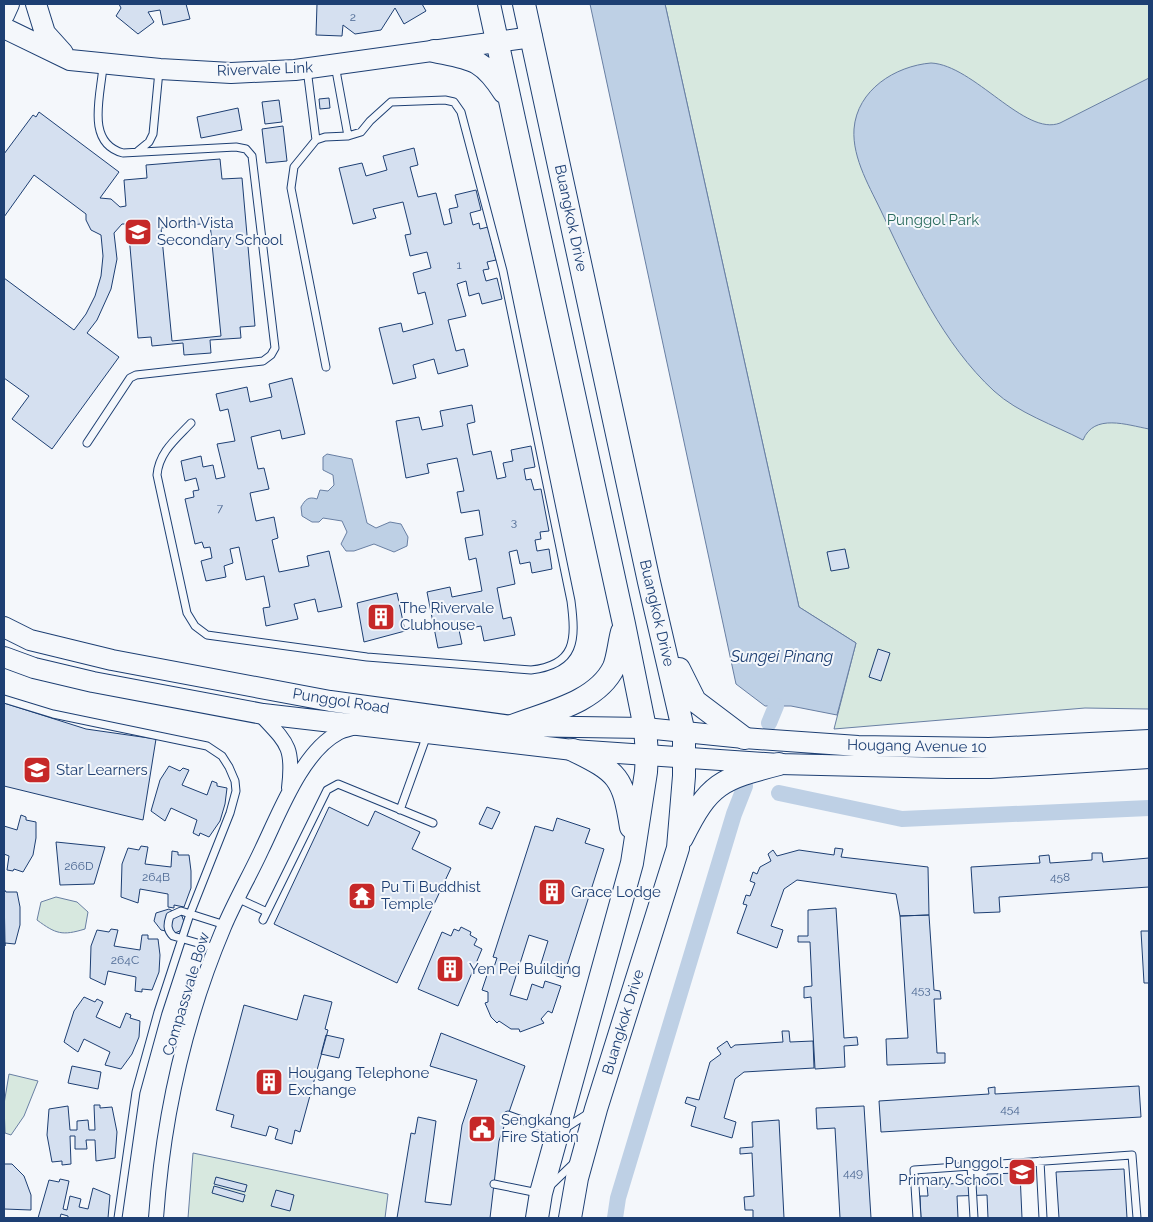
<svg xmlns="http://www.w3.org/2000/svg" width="1153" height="1222" font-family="Raleway,sans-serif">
<rect width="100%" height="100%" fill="#f4f7fb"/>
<!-- green -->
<path fill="#d7e8df" stroke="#687fa3" d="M665 4H1149V709L1085 708 834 729 856 643 799 607Z
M56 897 77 902 88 912 85 929C62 936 56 934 37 920L41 902Z
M9 1074 38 1081 24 1116 11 1135 5 1133 4 1104Z
M193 1153 388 1194 385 1218H188Z"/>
<!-- water -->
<path fill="#bed0e5" stroke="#687fa3" d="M590 4H665L799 607 856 643 837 715 791 706H765L736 684Z
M931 63C974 65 1025 137 1060 123L1149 78V429C1127 425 1094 413 1083 440 1054 425 1018 413 994 391 943 344 912 276 883 215 871 189 852 159 854 129 857 90 895 66 931 63Z
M327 454 352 459 367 523 376 528 390 522 401 524 408 537 407 546 394 552 374 544 354 551H346L341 544 347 532 342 521 323 518 319 522H312L302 516 301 507C305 500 308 496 317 499L320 490 328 491 334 485 333 475 323 470V457Z"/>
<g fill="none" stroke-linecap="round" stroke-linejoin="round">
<!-- canal -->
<path stroke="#bed0e5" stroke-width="16" d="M769 723 776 706
M779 793 902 819 1149 808
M615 1218 618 1198 734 814 745 786"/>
</g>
<!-- building -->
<path fill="#d5e0f0" stroke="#1d3f73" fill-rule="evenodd" d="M119 4H186L190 19 163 25 160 10 148 12 154 22 138 34 116 16 121 8Z
M317 4H422L426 11 404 24 395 8 381 30 355 34 343 25 342 36 316 35Z
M329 98 330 108 320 109 319 99Z
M279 100 282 122 265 124 262 102Z
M238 108 242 130 201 138 197 117Z
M39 112 119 172 100 198 111 199 120 207 126 206 124 180 147 178 146 165 220 159 222 179 242 178 255 326 240 327 241 338 210 340 211 353 184 355 183 343 152 346 151 337 138 338 128 224H122L114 233 117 259 111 289 97 320 87 333 119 357 52 449 12 419 29 396 4 378V278L74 330 86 314 95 296 101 276 103 256 101 235 91 230 86 220V214L34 175 4 217V154L33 115 36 117ZM210 223 221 336 172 341 161 228Z
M283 126 287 161 266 163 262 129Z
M414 148 418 165 410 167 418 197 436 193 444 225 452 223 449 209 458 207 455 195 476 190 481 210 470 213 473 225 479 223 480 229 488 227 496 260 487 262 489 269 483 270 486 281 497 278 502 299 482 304 479 293 469 296 466 281 457 284 466 316 448 320 456 351 464 349 468 366 438 374 434 359 413 365 416 378 393 384 379 328 401 323 403 332 433 324 425 292 418 294 413 273 431 268 427 252 410 256 405 235 411 234 403 202 373 209 376 218 353 224 339 168 362 163 366 176 387 170 383 156Z
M292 378 305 434 282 439 280 430 251 437 258 469 264 468 269 489 250 493 256 521 274 517 278 538 272 540 279 572 309 566 307 556 329 551 342 607 318 612 315 599 294 604 298 619 266 626 263 608 270 607 264 576 246 580 239 547 230 549 233 563 224 566 226 577 206 581 201 561 212 558 210 547 204 548 202 542 195 544 185 499 194 497 193 491 199 490 196 478 185 481 181 461 201 456 203 467 213 465 216 479 225 477 217 444 235 441 228 409 220 411 216 394 247 387 250 402 272 397 269 384Z
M472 405 475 422 467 424 473 455 491 451 497 479 506 477 503 463 513 461 511 450 531 446 535 467 524 469 526 480 531 479 534 490 541 489 549 531 540 532 541 539 535 540 537 551 549 549 552 569 532 573 530 562 520 564 517 550 509 552 515 584 497 588 503 619 511 617 515 635 484 641 481 626 459 630 462 644 438 648 427 592 450 587 452 597 482 591 476 558 469 560 465 538 483 535 479 510 461 513 457 492 464 491 457 458 427 464 429 473 406 478 396 421 419 417 422 430 443 426 440 411Z
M845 549 849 568 831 571 827 552Z
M397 593 405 631 364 642 357 603Z
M878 649 890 653 881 681 869 677Z
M4 703 86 729 156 739 143 820 4 786Z
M169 766 180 771 183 768 189 770 182 785 207 795 212 781 217 783V786L227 788 225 804 220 821 209 837 200 833 199 836 193 833 197 820 171 808 165 821 151 811 160 780Z
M329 807 368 826 375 811 420 832 412 849 451 868 397 983 274 924Z
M487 807 500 812 492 829 479 824Z
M21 815 26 817V820L36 822V838L33 855 23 872 14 869 13 871 7 870 9 856 4 854V826L17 830Z
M557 818 590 829 585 843 604 849 563 978 539 970 548 941 529 935 510 995 527 1000 532 984 543 988 545 981 561 986 552 1013 548 1011 541 1019 544 1023 520 1032 519 1029H511L499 1021 497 1023 491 1017 485 1003 488 1002V992L482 990 489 969 493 970 497 958 493 957 535 826 553 831Z
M56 842 105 847 94 884 60 885Z
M141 846 148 847 145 864 171 867 172 851 178 852V855H189L191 871V888L184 907 174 905V908L168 907V894L140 889 138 903 121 897 122 864 128 848 139 850Z
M835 848 843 849 841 857 928 867 929 915 900 916 896 894 797 880 784 889 771 926 783 930 777 948 737 933 747 905 743 904 746 895 750 896 755 883 750 881 753 872 757 874 760 867 771 861 768 854 773 850 777 856 799 850 834 855Z
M1092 853H1102L1103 862 1149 858V887L999 897 1000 912 974 913 971 867 1040 863 1039 856 1049 855 1050 863 1092 860Z
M4 889 6 892H17L20 907V925L15 944 5 943V946Z
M836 908 844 1038 857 1037 858 1045 844 1046 845 1067 815 1069 811 997 804 998V987L812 986 810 942H798V936H808V910Z
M169 909 182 916 184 922 182 930 175 933 161 930 154 921 156 913Z
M929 915 934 990 940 991 941 999H934L937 1053H945V1063L887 1065 886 1039 908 1038 900 916Z
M461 927 471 932 470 935 477 939 474 945 482 949 458 1006 418 989 442 932 451 936 454 929 459 931Z
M111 929 118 930 114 946 140 950 142 935H148V939H158L160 955 159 972 152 990 142 989V992L135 991 136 977 108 971 105 985 90 978 91 946 97 930 109 932Z
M1141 931H1149V983H1144Z
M304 995 332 1002 325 1029 328 1030 300 1132 295 1130 292 1144 275 1139 278 1129 269 1126 266 1136 231 1127 234 1115 216 1110 244 1005 297 1020Z
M84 997 95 1002 97 999 103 1002 96 1017 120 1028 126 1013 131 1015 130 1018 140 1021 139 1037 132 1054 121 1069 105 1065 110 1052 84 1039 78 1052 64 1042 74 1011Z
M782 1031H789L790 1042 813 1041 814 1068 744 1072 735 1079 724 1118 736 1122 732 1138 691 1126 696 1107 685 1103 687 1097 699 1100 710 1062 721 1054 717 1048 727 1041 731 1048 735 1045 783 1042Z
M441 1033 525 1066 499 1141 490 1218H397L411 1133 415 1134 418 1117 436 1121 425 1202 451 1205 462 1125 477 1080 430 1066Z
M326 1035 344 1039 339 1058 321 1054Z
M72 1066 101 1072 98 1089 68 1083Z
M1139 1086 1141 1117 881 1132 879 1101 989 1094 988 1088 995 1087V1094Z
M94 1105H100V1108L112 1107 117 1132 115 1158 96 1161 95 1140H86L87 1149H75V1136H70L71 1164 62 1165V1161L52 1162 47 1135 49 1109 68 1106 70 1130H77V1121L88 1120 89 1130H95Z
M864 1106 871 1218H840L835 1128 817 1129 816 1108Z
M779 1120 784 1218H753V1210H745L744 1197 754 1196 752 1153 740 1154V1148L753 1147 752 1122Z
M4 1164H12L24 1176 31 1195V1210L4 1209Z
M1124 1169 1127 1218H1059L1056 1172Z
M1020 1173 1022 1218H988L987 1195 957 1196 958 1218H921L920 1196H928L927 1185 987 1182V1174Z
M216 1177 247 1185 245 1192 214 1184Z
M60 1179 69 1181 63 1209 67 1210 70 1196 81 1199 79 1207 88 1209 93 1188 110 1195 108 1218H68V1216L61 1214 60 1218H38L49 1180 59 1182Z
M214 1186 245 1195 243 1202 212 1193Z
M276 1190 294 1195 290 1211 271 1206Z"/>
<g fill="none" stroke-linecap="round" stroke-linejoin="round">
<defs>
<path id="lane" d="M335 65 348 136
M307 69 316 140
M138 151 149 142 153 134 159 71
M191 423C176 439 159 452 157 475L187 613 195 626 207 635 367 657 531 670C576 665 576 640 571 601L503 271 461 112 454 102 445 100 391 102 370 121 361 132 348 136 325 137 316 140 294 167 291 188 326 367
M87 443 130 378 136 375 263 361 271 355 275 348 252 156 246 149 236 147 123 153C85 143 101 95 103 66
M4 699 53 714 207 746 222 756 229 767 235 781 236 791 230 813 190 914 158 1012 136 1092 118 1218
M400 810 427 735
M239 899 267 912
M263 920 327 790 338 784 433 823
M215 948 173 936C167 930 167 925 170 916L181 911 225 925
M508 1115 555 1132
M564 1129 589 1113
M1040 1161 1043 1218
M971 1166 974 1218
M494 1184 538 1193
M549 1187 574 1163
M917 1218 914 1170 1132 1155 1137 1218"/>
<path id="street" d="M260 714C287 743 294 746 289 788
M156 1218C163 1119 185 1019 224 927 235 901 250 875 262 849 279 814 302 752 338 733 343 730 350 729 356 727"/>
<path id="secondary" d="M36 4 45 33 63 53
M4 15 9 4
M4 28 70 60 160 69 231 73 295 70 532 37
M4 627 30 640 112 660 330 701 512 726 645 728 744 738 858 746 989 748 1149 740
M4 657 34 668 93 682 263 714 573 750 779 764 947 768H990L1149 758"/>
<path id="primary" d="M489 4 624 624 645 728 647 754 646 772 632 863 541 1193 537 1218
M524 4 649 582 684 733V776L678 848 596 1109 577 1178 570 1218
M434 51C472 59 482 58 504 92
M679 669 695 701 744 738
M512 726C545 713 597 703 614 667 618 657 619 643 622 632
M573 750C618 772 623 777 631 827
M682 838C709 783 721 779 779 764"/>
</defs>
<!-- lane casing -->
<use href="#lane" stroke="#1d3f73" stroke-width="9"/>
<!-- street casing -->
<use href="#street" stroke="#1d3f73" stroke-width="16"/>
<!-- secondary casing -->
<use href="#secondary" stroke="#1d3f73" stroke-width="22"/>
<!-- primary casing -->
<use href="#primary" stroke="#1d3f73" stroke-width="24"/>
<!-- lane -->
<use href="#lane" stroke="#f4f7fb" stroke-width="7"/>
<!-- street -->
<use href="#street" stroke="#f4f7fb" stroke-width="14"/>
<!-- secondary -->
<use href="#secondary" stroke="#f4f7fb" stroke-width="20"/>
<!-- primary -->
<use href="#primary" stroke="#f4f7fb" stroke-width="22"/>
</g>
<!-- icons -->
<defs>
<symbol id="school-square" viewBox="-11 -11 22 22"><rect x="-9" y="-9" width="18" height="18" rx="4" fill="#c62828" stroke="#f4f7fb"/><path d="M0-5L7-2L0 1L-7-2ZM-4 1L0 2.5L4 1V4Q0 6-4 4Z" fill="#fff"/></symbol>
<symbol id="building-square" viewBox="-11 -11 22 22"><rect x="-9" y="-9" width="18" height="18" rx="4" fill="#c62828" stroke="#f4f7fb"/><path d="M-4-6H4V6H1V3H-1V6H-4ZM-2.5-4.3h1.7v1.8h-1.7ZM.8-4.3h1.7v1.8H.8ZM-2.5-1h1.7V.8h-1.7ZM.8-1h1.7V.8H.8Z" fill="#fff"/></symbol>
<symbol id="temple-square" viewBox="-11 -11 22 22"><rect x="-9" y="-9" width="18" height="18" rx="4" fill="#c62828" stroke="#f4f7fb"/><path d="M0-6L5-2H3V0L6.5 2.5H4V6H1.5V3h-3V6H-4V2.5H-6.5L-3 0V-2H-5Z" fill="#fff"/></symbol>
<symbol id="civic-square" viewBox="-11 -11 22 22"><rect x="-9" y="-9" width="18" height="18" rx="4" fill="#c62828" stroke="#f4f7fb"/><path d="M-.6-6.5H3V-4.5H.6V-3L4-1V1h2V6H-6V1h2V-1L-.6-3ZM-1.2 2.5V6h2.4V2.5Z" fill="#fff"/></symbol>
</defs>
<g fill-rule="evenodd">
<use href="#school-square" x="122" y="216" width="32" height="32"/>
<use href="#building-square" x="365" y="601" width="32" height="32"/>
<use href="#school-square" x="21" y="754" width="32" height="32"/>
<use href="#building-square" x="536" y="876" width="32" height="32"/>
<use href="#temple-square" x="346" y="880" width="32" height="32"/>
<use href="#building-square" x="434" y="953" width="32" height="32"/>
<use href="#building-square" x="253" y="1066" width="32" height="32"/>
<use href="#civic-square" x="466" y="1113" width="32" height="32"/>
<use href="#school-square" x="1006" y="1156" width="32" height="32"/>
</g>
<g text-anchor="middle" stroke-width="4" stroke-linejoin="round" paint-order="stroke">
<!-- number labels -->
<g font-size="12" fill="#4b6792">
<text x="353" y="21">2</text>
<text x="459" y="269">1</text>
<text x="220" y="512">7</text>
<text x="514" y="526">3</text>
<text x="79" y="870">266D</text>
<text x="156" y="881">264B</text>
<text x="1060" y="881">458</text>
<text x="125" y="964">264C</text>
<text x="921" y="994">453</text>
<text x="1010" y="1113">454</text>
<text x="853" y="1177">449</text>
</g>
<!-- street labels -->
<g font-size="15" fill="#1d3f73" stroke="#f4f7fb">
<text transform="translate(265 69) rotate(-2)" y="5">Rivervale Link</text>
<text transform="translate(571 218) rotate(78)" y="5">Buangkok Drive</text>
<text transform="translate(657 613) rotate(77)" y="5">Buangkok Drive</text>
<text transform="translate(341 701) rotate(9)" y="5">Punggol Road</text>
<text transform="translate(917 746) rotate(1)" y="5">Hougang Avenue 10</text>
<text transform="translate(186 994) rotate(-73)" y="5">Compassvale Bow</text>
<text transform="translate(623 1022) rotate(-73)" y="5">Buangkok Drive</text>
</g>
<!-- park labels -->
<g font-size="15" fill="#2c6c60" stroke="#f4f7fb">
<text x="933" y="225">Punggol Park</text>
</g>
<!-- poi labels -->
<g font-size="15" fill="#1d3f73" stroke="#f4f7fb" text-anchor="start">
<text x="157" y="228">North Vista<tspan x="157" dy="17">Secondary School</tspan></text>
<text x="400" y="613">The Rivervale<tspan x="400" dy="17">Clubhouse</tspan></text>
<text x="56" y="775">Star Learners</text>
<text x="381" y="892">Pu Ti Buddhist<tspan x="381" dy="17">Temple</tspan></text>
<text x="571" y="897">Grace Lodge</text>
<text x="469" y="974">Yen Pei Building</text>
<text x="288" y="1078">Hougang Telephone<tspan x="288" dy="17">Exchange</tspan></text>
<text x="501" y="1125">Sengkang<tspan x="501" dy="17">Fire Station</tspan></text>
<text x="1003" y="1168" text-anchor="end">Punggol<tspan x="1003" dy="17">Primary School</tspan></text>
</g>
<!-- water labels -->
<g font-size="16" font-style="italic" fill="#1d3f73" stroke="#f4f7fb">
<text x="782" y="662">Sungei Pinang</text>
</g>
</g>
<!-- border -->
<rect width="1153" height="1222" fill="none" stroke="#1d3f73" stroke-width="10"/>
</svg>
